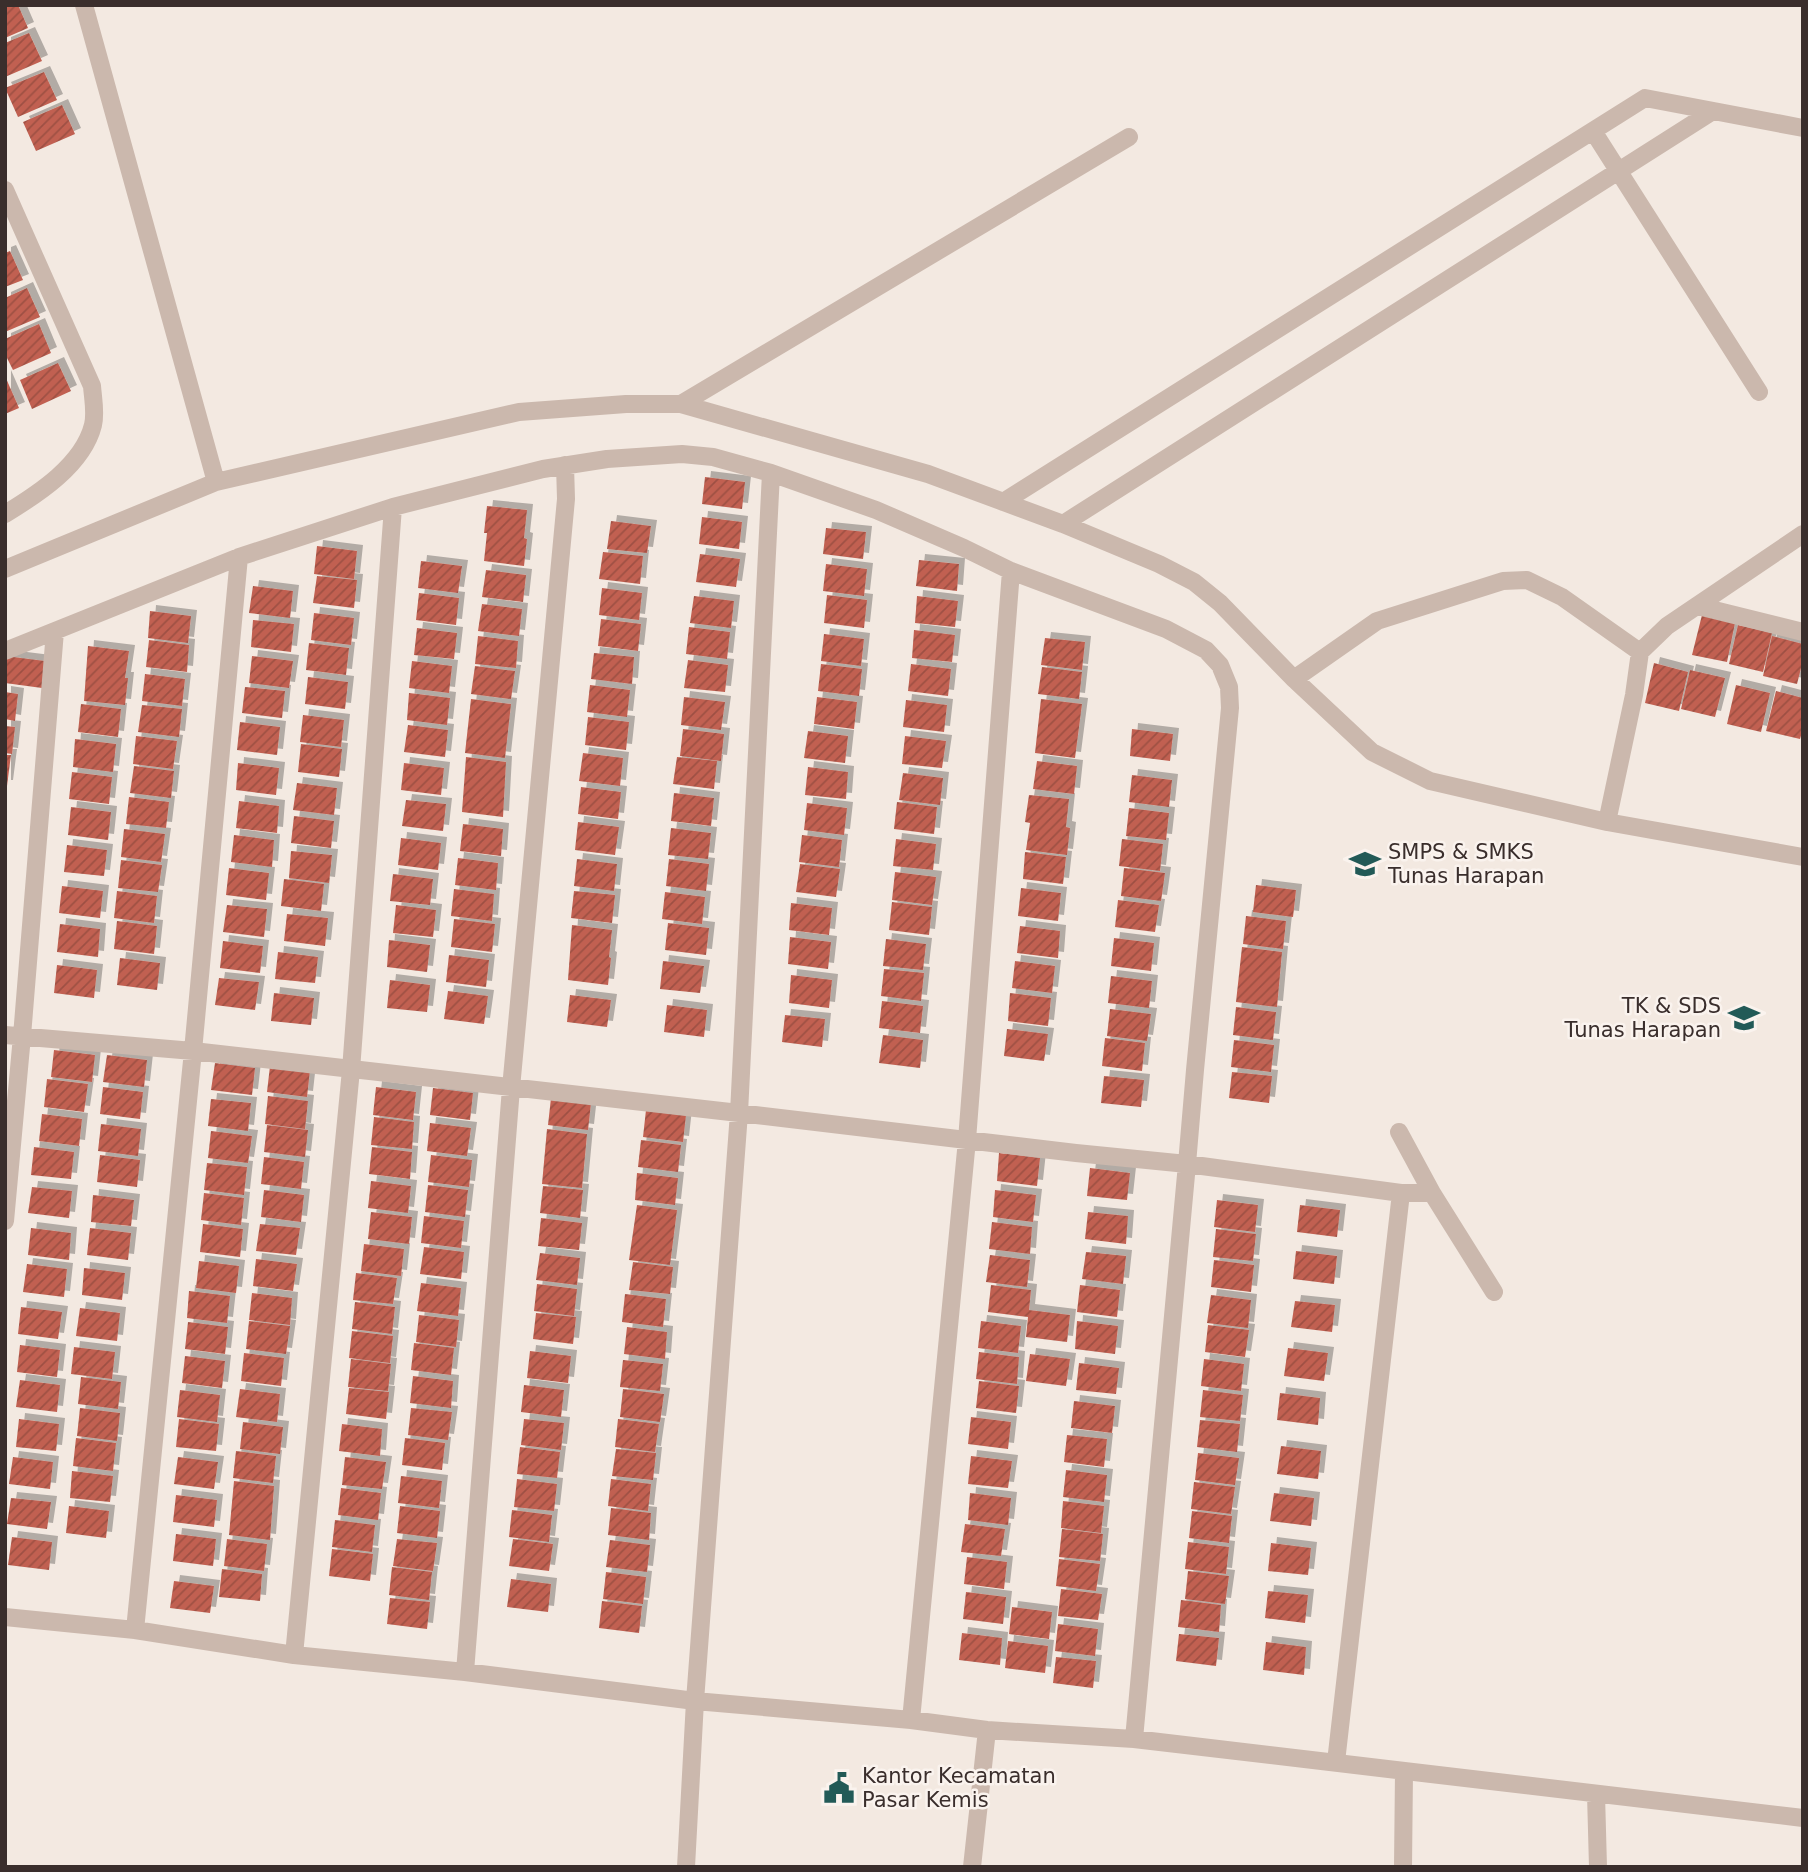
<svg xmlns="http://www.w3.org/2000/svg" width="1808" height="1872" font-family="'DejaVu Sans',sans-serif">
<defs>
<pattern id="building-hatch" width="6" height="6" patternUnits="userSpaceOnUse" patternTransform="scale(1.75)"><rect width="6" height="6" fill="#c16051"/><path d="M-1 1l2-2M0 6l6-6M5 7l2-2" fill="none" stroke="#9e5043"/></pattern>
<filter id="shadow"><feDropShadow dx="6" dy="-6" stdDeviation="0" flood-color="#0004"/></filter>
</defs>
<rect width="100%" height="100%" fill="#f3e9e1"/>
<!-- building -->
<path fill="url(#building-hatch)" filter="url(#shadow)" d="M5 5H18L28 28 5 38Z
M29 33 42 61 5 77V43Z
M44 72 57 100 18 117 5 88Z
M62 105 75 134 36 151 23 122Z
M10 251 23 280 5 287V253Z
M27 288 40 317 5 332V298Z
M39 324 51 353 13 370 5 354V339Z
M58 363 71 391 32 409 20 380Z
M5 376 19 408 5 414Z
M705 477 745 482 742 509 702 504Z
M487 506 527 510 524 538 527 539 524 566 484 561 487 533H484Z
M702 517 742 522 739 549 699 544Z
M611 521 651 526 647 553 607 549Z
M826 528 866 532 863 559 823 554Z
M317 546 357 551 354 579 314 574Z
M603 552 643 556 640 584 599 579Z
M700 554 740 559 736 587 696 582Z
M919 560 959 564 957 591 916 586Z
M421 561 462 566 458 593 418 588Z
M826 564 867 569 864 596 823 591Z
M486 570 526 575 523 602 482 597Z
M317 576 357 580 354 608 313 603Z
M253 586 293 591 290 618 249 613Z
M602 588 642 593 639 620 599 615Z
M419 593 459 598 456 625 416 620Z
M827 595 867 600 864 628 824 623Z
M694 596 734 601 731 628 690 623Z
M917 596 958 601 955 627 915 623Z
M482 604 522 609 519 636 478 631Z
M150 611 191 616 188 643 148 638Z
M314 613 354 618 351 645 311 640Z
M1702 615 1735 623 1727 662 1692 655Z
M601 619 641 624 638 651 598 646Z
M253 620 294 624 291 652 251 647Z
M1738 625 1772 633 1763 672 1729 664Z
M689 627 730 632 727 659 686 654Z
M417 628 457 633 454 659 414 655Z
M914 630 955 635 952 662 912 658Z
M824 634 864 639 861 666 821 661Z
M478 636 518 641 516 668 475 664Z
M1772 636 1803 644V660L1797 684 1763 676Z
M1045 638 1085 642 1082 670 1041 665Z
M149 640 189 645 187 672 146 667Z
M309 643 349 648 346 675 306 670Z
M88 646 129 651 125 678H128L125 705 84 701Z
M594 653 634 657 632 684 591 679Z
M5 656 45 661 42 688 5 683Z
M252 656 293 661 289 688 249 683Z
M688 660 728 665 725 692 684 688Z
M412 661 452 666 449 693 409 688Z
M1654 663 1688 672 1679 711 1645 703Z
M821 664 862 669 859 696 818 691Z
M911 664 951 669 948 696 908 691Z
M475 666 515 671 511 699 471 694Z
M1042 667 1082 672 1079 699 1038 694Z
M1690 670 1725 678 1715 717 1681 709Z
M145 674 185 679 182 706 142 701Z
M308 677 348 682 345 709 305 704Z
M590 685 630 690 627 717 587 712Z
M1736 685 1770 693 1761 732 1727 724Z
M245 687 285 691 282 718 242 713Z
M1776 691 1803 698V729L1800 739 1766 731Z
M5 692 18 694 15 721 5 719Z
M409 693 450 698 447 725 407 720Z
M684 697 725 702 721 730 681 725Z
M817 697 857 702 854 729 814 724Z
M471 699 511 704 505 758 465 753Z
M1041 699 1082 704 1075 758 1035 753Z
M906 700 947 705 944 732 903 727Z
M81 704 121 709 118 737 78 732Z
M142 705 182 709 179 737 138 732Z
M303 715 344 720 341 747 300 742Z
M588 717 629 722 626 750 585 745Z
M240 722 280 727 277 755 237 750Z
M408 725 448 730 445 757 404 752Z
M5 726 15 727 12 754 5 753Z
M683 729 724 734 721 761 680 756Z
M1132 729 1173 734 1170 761 1130 756Z
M808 731 848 736 845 763 804 758Z
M136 736 177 741 173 769 133 764Z
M905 736 946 741 942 768 902 764Z
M75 739 116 744 113 772 73 767Z
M301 744 342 749 339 777 298 772Z
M583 753 623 758 620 786 579 781Z
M5 755H11L7 786H5Z
M466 757 506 762 503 817 462 812Z
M677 757 717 761 714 789 673 784Z
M1037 761 1077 766 1074 794 1033 789Z
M238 763 279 768 276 795 236 790Z
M404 763 444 768 441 795 401 790Z
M134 766 174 771 171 798 130 793Z
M808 767 848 772 846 799 805 795Z
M72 772 112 777 109 804 69 799Z
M903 773 943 778 940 805 899 800Z
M1132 775 1172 780 1169 807 1129 802Z
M297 783 337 788 334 815 293 810Z
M581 787 621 792 618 819 578 814Z
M674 793 714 798 711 826 671 821Z
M1029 795 1069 799 1066 827 1070 828 1067 855 1026 850 1030 823 1025 822Z
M129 797 169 802 166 828 126 824Z
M406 800 446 804 443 831 402 826Z
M239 801 279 806 277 833 236 828Z
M897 802 937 807 934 834 894 829Z
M807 803 847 808 844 835 804 830Z
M71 807 111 812 108 840 68 835Z
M1129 808 1169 813 1166 840 1126 836Z
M294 816 334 821 331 848 291 843Z
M578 822 619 827 615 855 575 850Z
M463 824 503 829 501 856 460 851Z
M671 828 711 833 708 859 668 855Z
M124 829 165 834 161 862 121 857Z
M234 835 274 840 272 867 231 862Z
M802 835 842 840 839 867 799 862Z
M401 838 441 843 438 870 398 865Z
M896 839 936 844 933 870 893 866Z
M1122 839 1163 844 1160 871 1119 866Z
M67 845 107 850 104 876 64 872Z
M291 851 332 855 329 883 289 878Z
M1025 852 1066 857 1063 884 1023 879Z
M458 858 498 863 496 890 455 885Z
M577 859 617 864 614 891 574 886Z
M669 859 709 864 706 891 666 886Z
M121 860 162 865 158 892 118 888Z
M800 864 840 869 836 897 796 892Z
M229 868 269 873 266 900 226 895Z
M1124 868 1165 873 1161 901 1121 896Z
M895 872 936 877 932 905 892 900Z
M393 874 433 879 430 905 390 901Z
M284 879 324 884 321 911 281 906Z
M1256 885 1296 890 1293 917 1253 912Z
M62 886 103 891 100 918 59 913Z
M1021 888 1061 893 1058 921 1018 916Z
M454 889 494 894 492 921 451 916Z
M117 891 157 896 154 923 114 918Z
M574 891 615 895 612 923 571 918Z
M665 892 705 897 702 924 662 919Z
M1118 900 1159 905 1155 932 1115 927Z
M892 902 932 907 929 935 889 930Z
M791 903 832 908 829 935 789 930Z
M227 905 267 909 264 937 223 932Z
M396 905 436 910 433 937 393 933Z
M287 914 328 918 325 946 284 941Z
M1246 916 1286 921 1283 949 1243 944Z
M454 919 495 924 492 952 451 947Z
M117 921 157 926 154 954 114 949Z
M668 923 709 928 706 955 665 950Z
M60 924 100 929 98 957 57 952Z
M572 925 612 930 609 957 611 958 608 985 568 980Z
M1020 926 1060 931 1058 958 1017 953Z
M790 937 831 942 828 969 788 964Z
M1114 938 1154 943 1151 971 1111 966Z
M886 939 926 944 923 970 883 966Z
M389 940 430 945 427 972 387 967Z
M223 941 263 946 260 973 220 968Z
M1242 947 1282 952 1277 1007 1236 1002Z
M278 952 318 957 315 983 275 979Z
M449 955 489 960 486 987 446 982Z
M120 958 160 963 157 990 117 985Z
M663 961 704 966 700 993 660 989Z
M1015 961 1055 966 1052 993 1012 988Z
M57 965 97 970 94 998 54 993Z
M884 969 924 973 921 1001 881 996Z
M791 975 832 980 829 1008 789 1003Z
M1111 976 1152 981 1149 1008 1108 1003Z
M219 978 259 982 255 1010 215 1005Z
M390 980 430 985 427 1012 387 1008Z
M448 991 488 996 484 1024 444 1019Z
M274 993 314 998 311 1025 271 1021Z
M1010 993 1051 998 1048 1026 1008 1021Z
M570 995 611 1000 607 1027 567 1022Z
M882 1001 923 1006 920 1033 879 1028Z
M667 1005 707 1010 704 1037 664 1032Z
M1236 1007 1276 1012 1273 1040 1233 1035Z
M1110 1009 1151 1014 1147 1041 1107 1036Z
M785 1015 825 1019 822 1047 782 1042Z
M1007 1029 1048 1034 1044 1061 1004 1056Z
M883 1035 923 1040 920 1068 879 1063Z
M1105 1038 1145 1043 1142 1071 1102 1066Z
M1234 1040 1274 1045 1271 1072 1231 1067Z
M54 1050 95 1055 92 1082 51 1077Z
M107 1055 147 1060 144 1087 103 1082Z
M215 1063 255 1068 252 1095 211 1090Z
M270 1066 310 1070 307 1097 267 1092Z
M1232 1072 1272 1076 1269 1103 1229 1098Z
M1104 1076 1144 1080 1141 1107 1101 1103Z
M47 1079 88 1084 84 1112 44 1107Z
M103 1087 143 1092 140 1119 100 1114Z
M376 1087 416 1092 413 1120 373 1115Z
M433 1088 473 1093 470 1120 430 1115Z
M268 1096 308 1101 305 1129 265 1124Z
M551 1098 591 1103 588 1130 548 1125Z
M211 1099 251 1103 248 1131 208 1126Z
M646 1110 686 1115 683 1142 643 1137Z
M42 1114 82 1119 79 1146 39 1141Z
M374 1117 414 1122 412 1149 371 1145Z
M430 1123 471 1128 467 1156 427 1151Z
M101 1124 141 1129 138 1156 98 1151Z
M267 1125 308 1130 305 1157 264 1152Z
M547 1129 587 1134 582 1188 542 1184Z
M211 1131 252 1136 248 1163 208 1158Z
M641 1140 681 1145 678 1172 638 1167Z
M34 1147 74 1152 71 1179 31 1175Z
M372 1147 412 1152 410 1179 369 1174Z
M999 1153 1040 1158 1037 1186 997 1181Z
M100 1155 140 1160 137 1187 97 1182Z
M431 1155 472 1160 469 1187 428 1182Z
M264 1157 304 1162 301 1189 261 1184Z
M207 1163 247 1167 244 1195 204 1190Z
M1090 1168 1130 1173 1127 1200 1087 1196Z
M637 1173 678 1178 675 1205 635 1200Z
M371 1181 411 1186 408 1213 368 1208Z
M428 1185 468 1190 465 1217 425 1212Z
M543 1186 583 1190 580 1218 540 1213Z
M32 1187 72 1191 69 1218 28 1213Z
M264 1190 304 1195 301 1222 261 1217Z
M995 1190 1036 1195 1033 1222 993 1217Z
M204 1193 244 1198 241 1225 201 1220Z
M93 1195 134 1200 131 1226 91 1222Z
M1217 1200 1258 1205 1255 1232 1214 1227Z
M637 1205 677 1210 670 1265 629 1260Z
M1300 1205 1340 1210 1337 1237 1297 1232Z
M371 1212 412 1217 409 1244 368 1239Z
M1088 1212 1128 1216 1126 1244 1085 1239Z
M424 1216 464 1221 461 1248 421 1243Z
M541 1218 582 1223 579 1250 538 1246Z
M992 1222 1032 1227 1030 1254 989 1249Z
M203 1224 243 1229 240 1257 200 1252Z
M260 1224 300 1228 296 1255 256 1251Z
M31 1228 71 1233 69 1260 28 1255Z
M90 1228 131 1233 128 1260 87 1255Z
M1216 1229 1256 1234 1253 1261 1213 1257Z
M364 1244 404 1249 401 1276 361 1271Z
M424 1247 464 1252 461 1279 420 1274Z
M1296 1251 1337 1256 1334 1284 1293 1279Z
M1086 1252 1126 1256 1123 1284 1082 1279Z
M540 1253 580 1258 577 1285 536 1280Z
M990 1255 1030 1260 1027 1287 986 1282Z
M256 1259 297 1264 293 1291 253 1286Z
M1214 1260 1254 1265 1251 1292 1211 1287Z
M199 1261 239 1266 236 1293 196 1288Z
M633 1262 673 1267 670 1294 629 1290Z
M27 1264 67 1269 64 1297 23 1292Z
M84 1268 125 1273 122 1300 82 1295Z
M356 1273 397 1278 393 1304 353 1300Z
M421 1283 461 1288 458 1316 417 1311Z
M537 1284 577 1289 574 1316 534 1311Z
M991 1285 1031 1290 1029 1310 1070 1315 1067 1342 1026 1337 1028 1317 988 1312Z
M1080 1285 1120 1290 1117 1317 1077 1312Z
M189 1291 230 1296 227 1323 187 1318Z
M252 1293 292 1298 290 1325 249 1320Z
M625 1294 666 1299 663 1327 622 1322Z
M1211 1295 1251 1300 1248 1328 1207 1323Z
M1295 1301 1335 1305 1332 1332 1291 1327Z
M355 1302 395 1307 392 1334 352 1329Z
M21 1307 62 1312 58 1339 18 1334Z
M80 1308 120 1313 117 1341 76 1336Z
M536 1313 576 1317 573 1344 533 1339Z
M419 1315 459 1320 456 1347 416 1342Z
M249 1321 290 1326 286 1354 246 1349Z
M981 1321 1021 1326 1018 1353 978 1348Z
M1077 1321 1118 1326 1115 1354 1075 1349Z
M188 1322 228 1327 225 1354 185 1349Z
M1208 1325 1249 1330 1245 1357 1205 1352Z
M627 1327 667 1332 665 1359 624 1354Z
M352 1331 393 1336 390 1363 349 1358Z
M414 1343 454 1348 451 1375 411 1370Z
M20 1345 60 1350 57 1377 17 1372Z
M74 1347 115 1352 112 1379 71 1374Z
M1288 1348 1328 1353 1324 1381 1284 1376Z
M530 1351 571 1356 568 1383 527 1378Z
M979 1352 1019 1357 1017 1384 976 1379Z
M244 1353 284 1358 281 1386 241 1381Z
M1030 1354 1070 1359 1066 1386 1026 1381Z
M185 1356 225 1361 222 1388 182 1383Z
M351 1359 391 1364 388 1391 348 1387Z
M1204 1359 1244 1364 1241 1391 1201 1386Z
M623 1360 663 1364 660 1391 620 1387Z
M1079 1363 1119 1368 1116 1394 1076 1390Z
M413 1376 453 1381 451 1408 410 1403Z
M81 1377 121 1382 118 1409 78 1404Z
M20 1380 60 1385 57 1412 16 1407Z
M979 1381 1019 1386 1016 1413 976 1408Z
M524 1385 564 1390 561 1417 521 1412Z
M349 1388 389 1392 386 1419 346 1414Z
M240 1389 280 1394 277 1422 236 1417Z
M623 1389 664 1394 660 1422 620 1417Z
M180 1390 220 1395 217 1422 177 1417Z
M1203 1390 1243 1395 1240 1421 1200 1417Z
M1280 1393 1320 1398 1318 1425 1277 1420Z
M1074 1401 1115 1406 1112 1433 1071 1428Z
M80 1408 120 1413 117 1441 77 1436Z
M411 1408 452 1412 448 1440 408 1435Z
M971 1417 1011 1422 1008 1449 968 1444Z
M19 1419 59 1424 56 1451 16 1447Z
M179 1419 219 1424 216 1451 176 1447Z
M524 1419 564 1423 561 1450 521 1445Z
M618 1419 659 1424 655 1452 615 1447Z
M1200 1420 1240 1424 1237 1452 1197 1447Z
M243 1422 283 1427 280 1454 240 1449Z
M342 1424 382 1429 380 1456 339 1451Z
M1067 1435 1107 1439 1104 1467 1064 1462Z
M76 1438 116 1443 113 1471 73 1466Z
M405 1438 445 1443 442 1470 402 1465Z
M1281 1446 1321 1451 1318 1479 1277 1474Z
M520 1447 560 1452 557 1478 517 1474Z
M616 1449 656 1453 653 1480 612 1476Z
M236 1451 276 1456 273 1483 233 1478Z
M1198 1453 1239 1458 1235 1485 1195 1480Z
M971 1456 1012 1461 1008 1488 968 1484Z
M13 1457 53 1462 50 1489 9 1484Z
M178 1457 218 1462 214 1489 174 1484Z
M345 1457 386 1462 382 1489 342 1485Z
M1066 1470 1107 1475 1104 1502 1063 1497Z
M72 1471 113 1476 110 1502 70 1498Z
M401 1476 442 1481 439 1508 398 1503Z
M517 1479 557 1484 554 1511 514 1507Z
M611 1479 651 1484 648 1511 608 1506Z
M234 1481 274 1486 270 1540 229 1535Z
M1194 1482 1235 1487 1231 1514 1191 1509Z
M341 1488 381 1493 378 1520 338 1515Z
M970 1493 1011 1498 1008 1525 968 1520Z
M1274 1493 1314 1498 1311 1526 1270 1521Z
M176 1495 217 1500 214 1527 173 1522Z
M11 1498 51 1502 47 1529 7 1524Z
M1063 1501 1104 1506 1101 1533 1061 1528Z
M69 1506 109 1511 106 1538 66 1533Z
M400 1506 440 1511 437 1538 397 1533Z
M611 1508 651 1513 649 1540 608 1535Z
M512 1510 552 1515 549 1542 509 1537Z
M1192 1511 1232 1516 1229 1543 1189 1538Z
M335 1520 375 1525 372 1552 332 1547Z
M965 1524 1005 1529 1001 1556 961 1552Z
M1062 1529 1103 1534 1100 1561 1059 1557Z
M176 1534 216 1539 213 1566 173 1561Z
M12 1537 52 1542 49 1570 8 1565Z
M227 1539 267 1544 264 1571 224 1566Z
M397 1539 437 1543 433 1571 393 1566Z
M513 1539 553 1544 549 1571 509 1566Z
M610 1540 650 1545 647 1572 606 1567Z
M1188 1542 1229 1547 1226 1574 1185 1569Z
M1271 1543 1311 1548 1308 1575 1268 1571Z
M332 1549 373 1554 370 1581 329 1576Z
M967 1557 1007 1562 1004 1589 964 1584Z
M1059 1559 1100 1564 1096 1591 1056 1586Z
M392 1567 432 1572 429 1600 389 1595Z
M222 1569 262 1574 260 1601 219 1597Z
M1188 1571 1229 1576 1225 1604 1185 1599Z
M606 1572 646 1577 643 1604 603 1599Z
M511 1579 551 1584 548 1612 507 1607Z
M174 1581 214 1586 210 1613 170 1608Z
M1061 1589 1102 1594 1098 1620 1058 1616Z
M1268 1591 1308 1595 1305 1623 1265 1618Z
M966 1592 1006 1597 1003 1624 963 1619Z
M390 1598 430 1602 427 1629 387 1624Z
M1181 1600 1221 1605 1219 1632 1178 1627Z
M602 1601 642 1606 639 1633 599 1628Z
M1012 1607 1052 1612 1049 1639 1009 1634Z
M1058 1624 1098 1629 1095 1656 1055 1651Z
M962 1633 1002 1638 1000 1665 959 1660Z
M1179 1634 1219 1638 1216 1666 1176 1661Z
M1008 1641 1048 1646 1045 1673 1005 1668Z
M1266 1642 1306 1647 1304 1675 1263 1670Z
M1056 1657 1096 1661 1093 1688 1053 1683Z"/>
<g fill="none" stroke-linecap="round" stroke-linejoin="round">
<!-- minor -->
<path stroke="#cbb8ad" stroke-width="18" d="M84 5 216 482
M1593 131 1759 392
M5 190 92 386C93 399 96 413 93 425 83 465 38 494 5 514
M681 404 1129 137
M1003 502 1645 98 1803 128
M1063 524 1713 111
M5 569 216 482 519 412 626 404H681L928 474 1063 524 1159 564 1194 582 1220 603 1294 679 1372 752 1430 781 1607 822 1803 857
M1698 606 1803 632
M5 651 239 557 393 507 543 469 607 459 682 454 713 457 771 473 876 510 964 548 1011 571 1166 629 1206 650 1220 665 1229 687 1230 708 1195 1070 1187 1164 1076 1153 739 1113 193 1051 5 1035
M1294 679 1377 621 1503 581 1527 580 1562 597 1640 652
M1607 822 1634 695 1640 652 1667 626 1803 534
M1399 1132 1432 1193
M5 1221 22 1036 55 631
M5 1617 135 1630 294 1655 465 1672 695 1701 911 1720 987 1730 1134 1739 1803 1818
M135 1630 193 1051 239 557
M294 1655 351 1070 393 507
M465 1672 511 1088 566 499 565 465
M911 1720 967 1140 1011 571
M1134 1739 1187 1164 1401 1193H1432L1494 1292
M1336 1762 1401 1193
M1596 1794 1598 1867
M686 1867 695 1701 739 1113 771 473
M972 1867 987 1730
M1403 1867 1404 1772"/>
</g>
<!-- icons -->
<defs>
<symbol id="school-bare" viewBox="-9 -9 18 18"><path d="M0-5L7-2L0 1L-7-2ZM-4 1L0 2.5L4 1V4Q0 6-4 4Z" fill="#225a57" stroke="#faf3ee" stroke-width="2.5" paint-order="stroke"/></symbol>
<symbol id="civic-bare" viewBox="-9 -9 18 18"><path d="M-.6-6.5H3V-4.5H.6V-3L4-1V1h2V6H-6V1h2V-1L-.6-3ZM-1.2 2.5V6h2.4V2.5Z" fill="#225a57" stroke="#faf3ee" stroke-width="2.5" paint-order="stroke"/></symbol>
</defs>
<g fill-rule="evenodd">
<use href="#school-bare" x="1343" y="842" width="44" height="44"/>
<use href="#school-bare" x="1722" y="996" width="44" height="44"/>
<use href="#civic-bare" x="817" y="1766" width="44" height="44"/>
</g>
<g text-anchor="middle" stroke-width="5" stroke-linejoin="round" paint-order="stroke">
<!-- poi labels -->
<g font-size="21" fill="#3a2e2c" stroke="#faf3ee" text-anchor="start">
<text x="1388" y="859">SMPS &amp; SMKS<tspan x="1388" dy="24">Tunas Harapan</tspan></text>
<text x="1721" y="1013" text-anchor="end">TK &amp; SDS<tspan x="1721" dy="24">Tunas Harapan</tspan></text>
<text x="862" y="1783">Kantor Kecamatan<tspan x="862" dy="24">Pasar Kemis</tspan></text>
</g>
</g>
<!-- border -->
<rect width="1808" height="1872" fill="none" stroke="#3a2e2c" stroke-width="14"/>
</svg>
